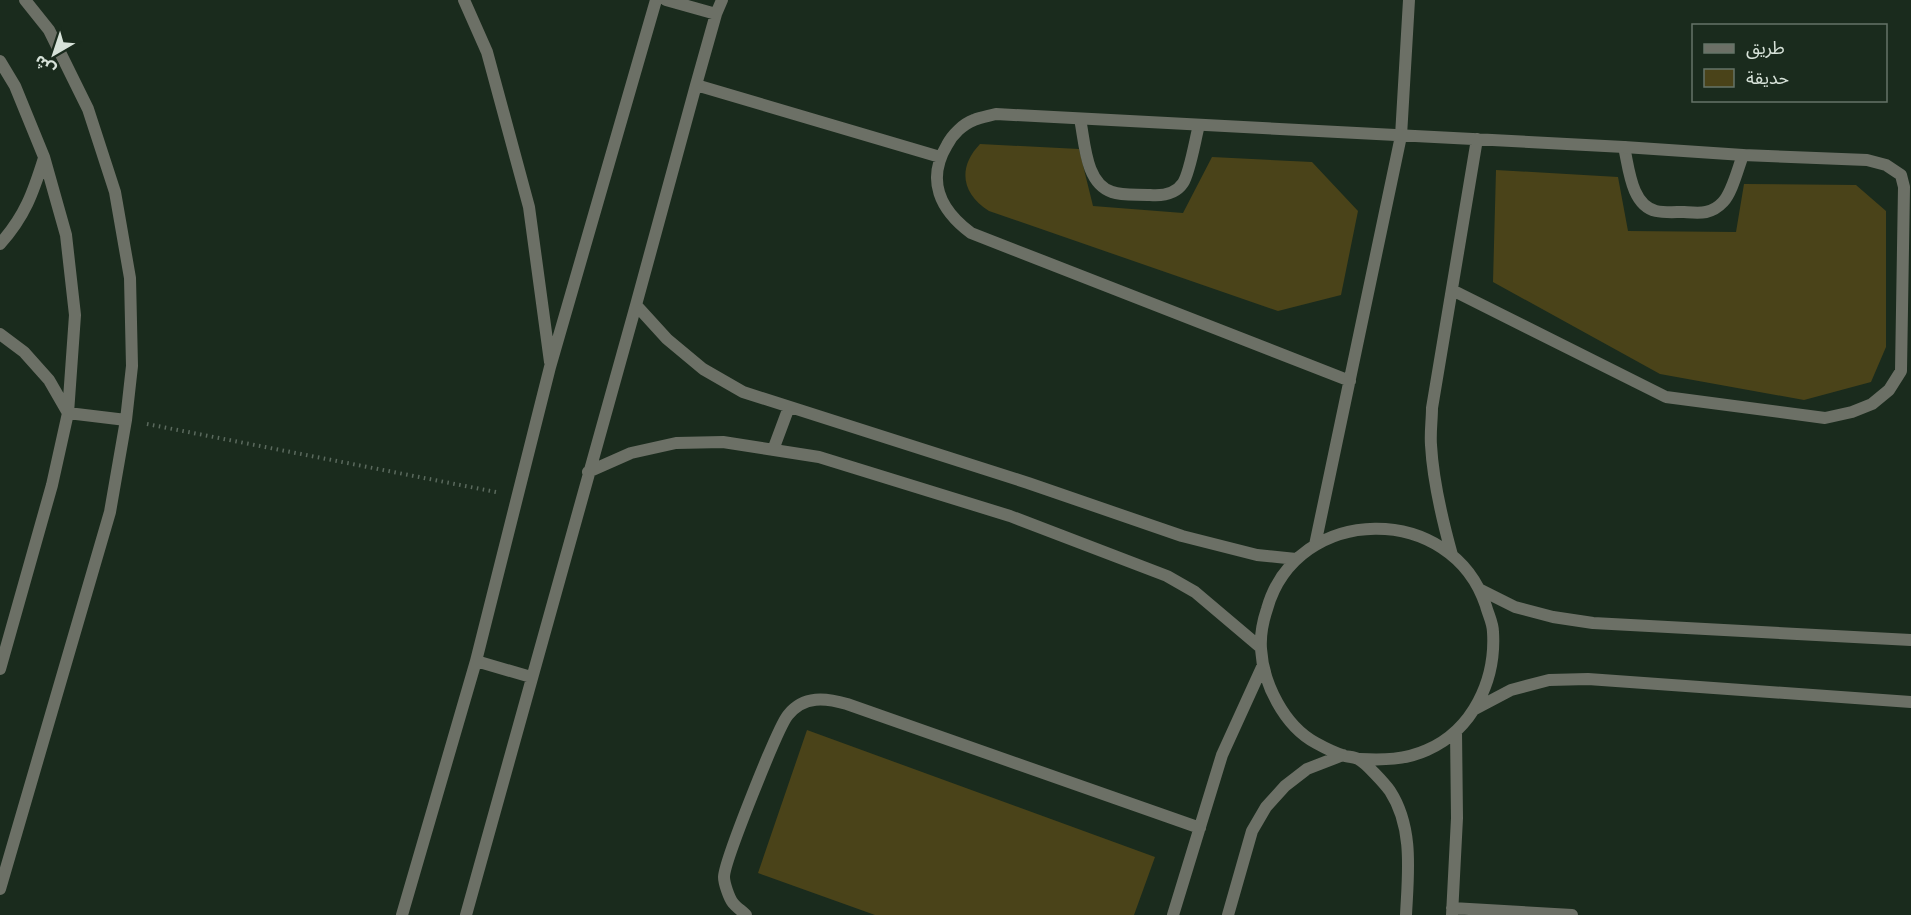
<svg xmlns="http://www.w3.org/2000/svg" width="1911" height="915" font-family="Poppins,'Noto Sans Arabic',sans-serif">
<rect width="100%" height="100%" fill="#1a2b1d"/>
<!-- green -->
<path fill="#4a4319" d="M980 144 1079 149 1093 206 1183 213 1212 157 1312 162 1358 211 1341 295 1278 311 989 211C962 194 957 168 980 144Z
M1496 170 1618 177 1628 231 1736 232 1744 184 1856 185 1886 211V347L1871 382 1804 400 1660 374 1493 282Z
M807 730 1155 857 1134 915H875L758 873Z"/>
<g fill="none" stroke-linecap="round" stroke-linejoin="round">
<!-- path -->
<path stroke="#5b6a5e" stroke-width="4" stroke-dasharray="1.5 4.5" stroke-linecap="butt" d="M147 424 496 492"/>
<!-- lane -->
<path stroke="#6c7066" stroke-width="12" d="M1080 119C1085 142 1085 183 1112 192 1123 196 1138 194 1150 195 1162 196 1175 195 1183 183 1190 172 1195 140 1199 125
M1401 136 1409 0
M1624 147C1629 168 1631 205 1656 211 1665 213 1675 212 1684 212 1699 213 1711 215 1723 202 1732 193 1738 168 1743 155"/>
<!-- street -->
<path stroke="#6c7066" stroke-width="12" d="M464 0 487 52 529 207 550 362
M666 0 716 14
M0 61 15 86 44 157 66 235 75 315 68 413 52 485 0 669
M696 85 940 157
M0 244C25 216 33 193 44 158
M636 305 667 339 703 369 743 392 1028 483 1182 536 1257 555 1296 559
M0 334 24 352 49 380 68 413 126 420
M1350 381 971 233C940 210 926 180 947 145 952 135 963 124 974 120 981 117 989 116 996 114L1624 147 1743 155 1867 160 1886 165 1901 175 1904 187 1901 371 1889 390 1872 404 1852 412 1825 418 1666 397 1452 290
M773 450 789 407
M588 472 631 453 676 443 723 442 819 457 1010 516 1167 576 1195 592 1260 647
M1315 545 1401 136
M1452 555C1442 519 1433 482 1431 445 1430 433 1432 420 1432 408L1477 139
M1481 590 1515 607 1553 617 1593 623 1911 640
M476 661 531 677
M1475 709 1511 690 1549 680 1588 679 1911 702
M1360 759C1383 760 1405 760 1427 750 1473 730 1496 680 1493 632 1493 623 1488 614 1486 606 1452 502 1297 503 1267 609 1263 621 1260 635 1261 649 1263 683 1284 726 1316 743 1325 748 1335 753 1345 756 1349 757 1354 757 1358 759 1365 762 1385 784 1390 791 1414 828 1408 874 1406 915
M0 889 110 512 126 420 132 366 130 278 115 192 88 109 49 30 25 0
M1452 908 1572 915
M402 915 476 661 550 367 656 0
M466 915 636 305 696 85 716 14 722 0
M746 915C742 911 736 907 733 903 729 898 724 883 724 877 724 862 778 727 788 715 804 695 826 698 847 704L1200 828
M1173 915 1222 755 1263 665
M1228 915 1252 831 1266 807 1285 786 1307 769 1343 755
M1452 915 1457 818 1456 731"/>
</g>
<!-- legend -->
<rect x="1692" y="24" width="195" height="78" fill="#1a2b1d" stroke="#667468" stroke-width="1.5"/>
<rect x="1704" y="44" width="30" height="9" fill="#6c7066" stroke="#667468" stroke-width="1.5"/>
<text x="1746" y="54" font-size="18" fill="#d7e2d9">طريق</text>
<rect x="1704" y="69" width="30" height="18" fill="#4a4319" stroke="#667468" stroke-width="1.5"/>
<text x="1746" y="84" font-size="18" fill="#d7e2d9">حديقة</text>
<!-- north arrow -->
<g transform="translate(54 54) rotate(219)" stroke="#1a2b1d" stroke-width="4.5" paint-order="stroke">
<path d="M0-4.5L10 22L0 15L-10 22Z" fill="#d7e2d9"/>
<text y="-9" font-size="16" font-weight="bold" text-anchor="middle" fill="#d7e2d9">ش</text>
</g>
</svg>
